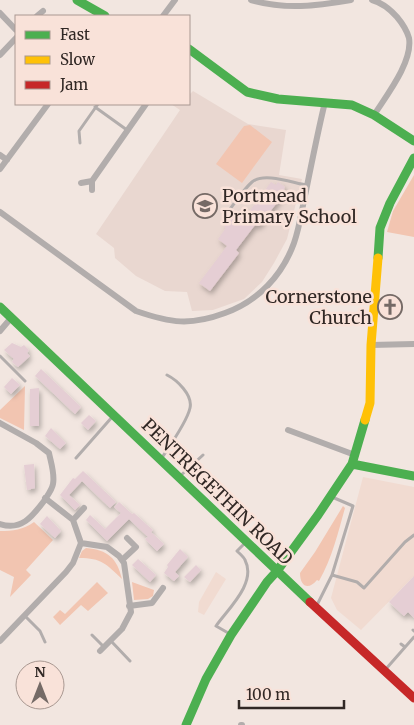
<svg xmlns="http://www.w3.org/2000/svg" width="414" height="725" font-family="Merriweather,serif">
<defs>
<filter id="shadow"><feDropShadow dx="2" dy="3.5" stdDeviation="2.5" flood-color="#0004"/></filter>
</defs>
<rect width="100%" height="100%" fill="#f2e6e0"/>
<!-- built -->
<path fill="#f1dbd1" d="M363 477 414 487V578L413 577 361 630 337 610 331 598Z
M216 572 226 579 204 615 198 612 199 602Z"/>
<!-- education -->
<path fill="#e9d7d0" d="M193 91 248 124 286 130 279 175 302 179 287 239 274 263 262 282 244 299 213 310 192 311 187 292 165 291 136 276 115 258 114 248 96 234 180 110 171 104H189V95Z"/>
<!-- green -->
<path fill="#f2c5b1" d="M250 125 272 142 242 183 216 164 244 126Z
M414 175V237L387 232 393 211Z
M25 386 24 430 0 418V410Z
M343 506 345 508C338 533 332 558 319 581L317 580C308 591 300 586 300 573L315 552Z
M34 522 53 540 26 570 31 575 10 597 14 577 0 570V531C13 531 23 530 34 522Z
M86 548C108 550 117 558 122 579 106 564 102 558 79 558L82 551Z
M97 582 108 593 88 611 81 605 60 625 53 617 60 610 65 614Z
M132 582 154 590 153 596 148 599 134 600Z"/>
<!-- building -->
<path fill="#e5ced4" filter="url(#shadow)" d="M271 182 276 185 278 182 285 187 284 189 286 191 259 226 255 225 236 250 239 253 210 291 199 283 227 246 218 239 226 228 224 226 243 208 249 212Z
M12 343 21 347 24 345 29 350 27 353 30 356 18 367 12 362 14 359 4 350Z
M41 369 81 407 75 414 35 376Z
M12 378 20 385 11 394 4 387Z
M39 388V426H30V389Z
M89 415 96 421 88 430 81 423Z
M51 428 66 443 60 449 45 436Z
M34 464 35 488 27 490 24 465Z
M83 471 116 502 110 508 82 481 69 495 80 505 75 510 60 495 73 478 75 479Z
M119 502 132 514 134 513 146 524 153 530 151 532 164 544 157 551 145 539 148 537 129 519 107 541 86 520 90 515 105 529 121 513 114 507Z
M47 516 61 531 55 538 40 524Z
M180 549 188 557 175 572 179 576 174 581 164 573 168 567 167 565Z
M138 559 156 575 150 582 132 565Z
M196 565 201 570 190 582 184 577Z
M414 576V618L408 612 404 616 389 602Z"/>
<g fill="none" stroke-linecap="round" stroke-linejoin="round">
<!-- lane -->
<path stroke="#b2adac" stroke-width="3" d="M95 107 127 130
M80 143 79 131 98 104
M230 209C237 200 244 189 252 182 264 172 293 183 306 185
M0 356 25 381
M76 458 113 416
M161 459C169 447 187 422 190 408 193 395 177 380 167 375
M179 477 203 455
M332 575 357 582 364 588 405 542 414 535
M316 607 332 575 353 506 332 497
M25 616 40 631 45 642
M413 630 414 631
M230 634 216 626C228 609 257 583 245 560 244 557 240 554 237 551L246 542
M92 635 104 647
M111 641 130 661
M401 644 405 647
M385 670 414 637"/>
<!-- street -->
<path stroke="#b2adac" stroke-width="6" d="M251 0C285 10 316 6 351 0
M372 0C383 3 390 9 397 17 402 23 407 31 409 38 413 62 386 96 374 115
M0 13 16 30
M37 16 43 11
M163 16 175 0
M0 55 16 38
M0 155 7 160
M0 169 48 104
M81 183 92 181
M92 190V181L146 104
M0 212 136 311C171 323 190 326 225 313 258 301 282 276 294 243 300 226 302 208 306 191 312 161 318 131 325 102
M0 331 11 318
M371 345 414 344
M0 423 36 443 49 453C51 463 55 474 53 484 52 490 47 496 44 501 32 517 21 531 0 524
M288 430 355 455
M73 520 84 508
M81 543 107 547 119 556 124 563 131 612 122 629 100 651
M122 560 136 547 127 538
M129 606 152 603 163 588
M0 641 66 572 73 563 81 543 73 520 45 498
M241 725H242"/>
<!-- fast -->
<path stroke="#4caf50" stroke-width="9" d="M77 0 105 16
M189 49 247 92 278 99 352 105 374 115 414 141
M378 258 380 228 390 203 414 158
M0 307 310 602
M352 464 414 476
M186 725 206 679 231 635 267 582 277 571 318 515 352 464 365 420"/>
<!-- slow -->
<path stroke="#ffc107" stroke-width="9" d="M365 420 370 403 371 345 378 258"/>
<!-- jam -->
<path stroke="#c62828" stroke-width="9" d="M310 602 414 698"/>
</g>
<!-- icons -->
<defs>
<symbol id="school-ring" viewBox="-11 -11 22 22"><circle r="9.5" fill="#f9e2d9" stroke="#756a66" stroke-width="1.5"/><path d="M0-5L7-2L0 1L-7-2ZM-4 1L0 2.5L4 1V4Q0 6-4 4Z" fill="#756a66"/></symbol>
<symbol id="church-ring" viewBox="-11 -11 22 22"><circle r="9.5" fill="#f9e2d9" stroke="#756a66" stroke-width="1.5"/><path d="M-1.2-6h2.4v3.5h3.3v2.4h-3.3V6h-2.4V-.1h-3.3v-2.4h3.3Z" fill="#756a66"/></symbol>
</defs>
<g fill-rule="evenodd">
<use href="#school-ring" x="191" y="192" width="28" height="28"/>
<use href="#church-ring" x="376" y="293" width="28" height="28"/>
</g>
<g text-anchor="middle" stroke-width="5" stroke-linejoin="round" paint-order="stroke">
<!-- poi labels -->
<g font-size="18" fill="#312825" stroke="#f9e2d9" text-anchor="start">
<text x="222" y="202">Portmead<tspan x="222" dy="21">Primary School</tspan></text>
<text x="372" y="303" text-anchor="end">Cornerstone<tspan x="372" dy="21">Church</tspan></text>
</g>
<!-- street labels -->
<g font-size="18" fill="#312825" stroke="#f9e2d9">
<text transform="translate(217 492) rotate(44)" y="6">PENTREGETHIN ROAD</text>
</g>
</g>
<!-- legend -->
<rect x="15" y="15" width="175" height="90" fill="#f9e2d9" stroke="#a99891"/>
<rect x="25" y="31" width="25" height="8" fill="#4caf50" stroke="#a99891"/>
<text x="60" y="40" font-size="15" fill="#312825">Fast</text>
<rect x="25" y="56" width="25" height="8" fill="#ffc107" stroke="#a99891"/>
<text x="60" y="65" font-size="15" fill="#312825">Slow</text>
<rect x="25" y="81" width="25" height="8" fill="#c62828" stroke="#a99891"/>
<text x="60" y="90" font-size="15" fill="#312825">Jam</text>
<!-- north arrow -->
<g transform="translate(40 685)"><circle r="24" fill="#f9e2d9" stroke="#a99891"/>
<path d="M0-4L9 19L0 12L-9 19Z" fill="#756a66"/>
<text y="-8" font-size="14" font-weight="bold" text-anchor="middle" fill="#312825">N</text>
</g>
<!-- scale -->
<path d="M239 700v8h105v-8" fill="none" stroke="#312825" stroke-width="2.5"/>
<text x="246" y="700" font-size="15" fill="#312825" stroke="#f9e2d9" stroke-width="4" paint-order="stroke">100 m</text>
</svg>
